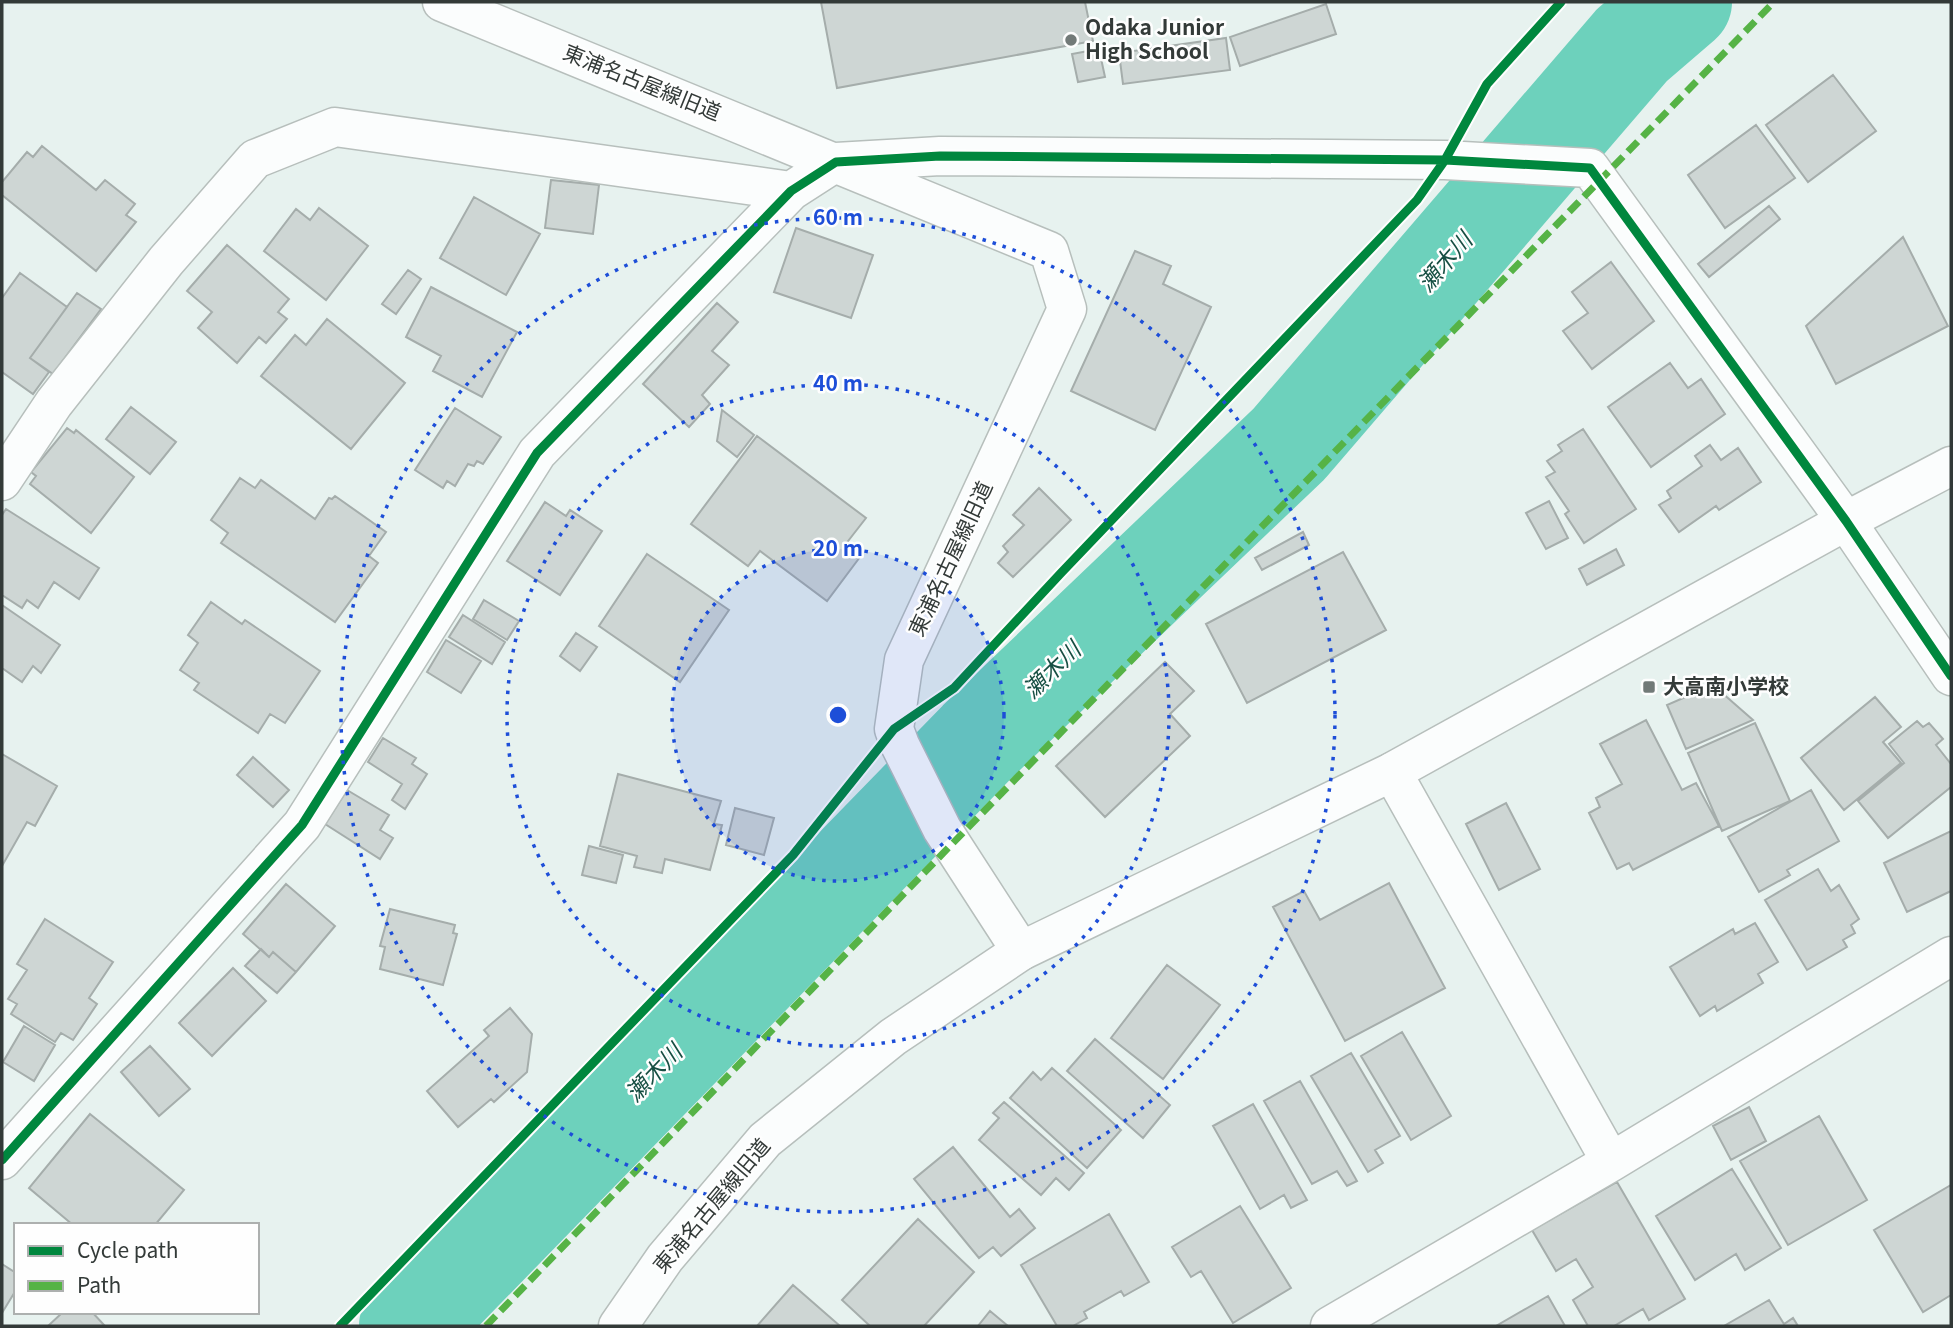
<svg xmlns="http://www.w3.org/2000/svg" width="1953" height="1328" font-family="Georgia,'Noto Sans JP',serif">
<rect width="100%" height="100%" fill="#e7f2ef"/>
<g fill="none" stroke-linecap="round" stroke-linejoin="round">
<!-- river -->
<path stroke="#6dd1bc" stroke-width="100" d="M409 1326 978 741 1289 444 1632 45 1682 2"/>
</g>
<!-- building -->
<path fill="#ced6d4" stroke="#a5adab" stroke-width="2" d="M821 2H1085L1093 41 837 88Z
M1326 4 1336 34 1240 66 1230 37Z
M1226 38 1230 70 1123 84 1119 53Z
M1099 49 1105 77 1078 82 1072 54Z
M1833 75 1876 131 1808 182 1766 125Z
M1756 125 1795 178 1725 228 1688 175Z
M42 146 96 190 105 180 135 204 126 215 136 222 96 271 2 195V182L27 152 33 157Z
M551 180 599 185 593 234 545 228Z
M474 197 540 234 506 295 440 258Z
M1769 206 1780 219 1709 277 1698 264Z
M319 208 368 246 326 300 264 251 296 209 310 220Z
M796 228 873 255 851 318 774 292Z
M1903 237 1948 326 1836 384 1806 326Z
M227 245 289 299 278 312 287 319 266 343 259 337 237 363 198 328 212 312 187 291Z
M1135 251 1171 266 1163 284 1211 307 1155 430 1071 391Z
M1611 262 1654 321 1592 369 1563 331 1588 313 1572 292Z
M408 270 421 279 396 314 382 304Z
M20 273 67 307 30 358 49 372 33 394 2 372V298Z
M431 287 517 332 482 397 433 371 441 356 406 337Z
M77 293 101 309 53 374 30 358Z
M717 303 738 322 712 351 729 365 702 395 710 404 689 427 643 384Z
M327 319 405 383 351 449 261 376 295 335 306 345Z
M1670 363 1688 388 1701 379 1725 414 1651 467 1608 407Z
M131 407 176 442 150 474 106 439Z
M455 408 501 437 483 464 477 461 474 466 468 464 455 486 447 481 443 488 415 470Z
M722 410 754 435 737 457 717 441Z
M67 428 74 433 76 430 134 477 91 533 30 484 36 476 31 472Z
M1583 429 1636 509 1584 543 1565 514 1569 511 1546 477 1555 472 1547 461 1562 451 1558 445Z
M757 436 866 518 845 545 860 557 827 601 760 551 748 566 691 524Z
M1710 445 1721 460 1738 448 1761 482 1719 510 1716 506 1679 532 1659 505 1671 498 1667 491 1702 466 1695 456Z
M240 478 255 488 261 480 315 519 329 498 332 499 335 496 386 532 369 556 378 563 335 622 221 543 228 533 211 520Z
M1039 488 1071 520 1013 577 998 563 1008 552 1003 546 1024 525 1013 515Z
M1549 501 1568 538 1546 549 1526 513Z
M545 502 566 516 570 510 602 531 560 595 507 561Z
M6 509 99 568 79 599 54 582 38 608 27 600 22 608 2 595V515Z
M1303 532 1309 545 1262 570 1255 558Z
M1616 549 1624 565 1587 585 1579 569Z
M1343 552 1386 630 1247 703 1206 624Z
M647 554 729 610 680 682 599 626Z
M484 600 519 621 507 640 473 619Z
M211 602 242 624 245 620 320 671 285 723 270 714 258 733 194 690 199 683 180 670 198 643 188 635Z
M2 605 60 645 41 673 33 666 22 682 2 668Z
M463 615 505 642 492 664 449 637Z
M576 633 597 647 580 671 560 656Z
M446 640 481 661 461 693 427 672Z
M1165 662 1194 691 1170 714 1190 736 1105 817 1056 766Z
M1713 685 1753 720 1686 749 1667 705Z
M1875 697 1901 727 1883 742 1901 763 1844 810 1801 758Z
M1646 720 1682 790 1696 783 1719 826 1633 870 1629 863 1617 869 1589 813 1600 807 1596 798 1622 784 1600 744Z
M1917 721 1923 727 1929 723 1943 739 1936 745 1951 764V787L1888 838 1858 801 1904 763 1889 744Z
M1755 723 1790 801 1722 831 1688 753Z
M383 738 416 758 412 764 427 774 405 809 392 800 402 784 368 762Z
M2 754 57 786 35 826 27 822 2 866Z
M253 757 289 790 273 807 237 775Z
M618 774 721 801 714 824 722 825 710 870 665 859 662 873 634 867 637 856 600 846Z
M347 790 389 815 380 830 393 838 380 859 325 824Z
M1811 790 1839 841 1787 870 1790 875 1759 892 1728 837Z
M1506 803 1540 869 1499 890 1466 824Z
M735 808 774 818 764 855 726 845Z
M1951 831V891L1907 912 1884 863Z
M589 846 623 855 616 883 582 875Z
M1818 869 1831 891 1839 885 1859 919 1851 925 1855 933 1843 940 1847 947 1807 970 1765 900Z
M1389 883 1445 988 1345 1041 1273 907 1304 891 1320 920Z
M286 884 335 926 296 972 273 952 269 957 243 934Z
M390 909 455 925 453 933 457 934 443 985 380 969 385 947 380 946Z
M45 919 113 962 89 998 97 1004 73 1040 61 1033 55 1042 11 1014 17 1004 8 999 27 970 17 964Z
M1755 923 1778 962 1758 974 1763 983 1717 1011 1715 1006 1700 1016 1670 967 1733 929 1735 934Z
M261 949 269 957 273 952 296 972 277 993 245 966Z
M1167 965 1220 1005 1163 1079 1111 1038Z
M233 968 266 1001 212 1056 179 1023Z
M510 1008 532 1034 527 1072 494 1102 491 1099 458 1127 427 1091 489 1036 484 1030Z
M24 1026 55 1045 34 1081 3 1062Z
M1402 1032 1451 1116 1411 1140 1361 1056Z
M1095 1039 1170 1105 1143 1138 1067 1071Z
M150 1046 190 1089 159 1116 121 1072Z
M1351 1053 1400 1136 1375 1150 1383 1163 1368 1172 1311 1076Z
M1052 1068 1121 1130 1087 1168 1010 1098 1033 1072 1041 1080Z
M1300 1081 1357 1181 1347 1186 1337 1171 1312 1184 1264 1101Z
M1004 1102 1084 1173 1069 1190 1056 1178 1041 1195 979 1140 999 1118 993 1113Z
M1253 1104 1307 1200 1291 1208 1284 1195 1260 1209 1213 1126Z
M1749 1107 1766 1141 1731 1160 1713 1126Z
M90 1114 184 1190 155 1225H73L29 1188Z
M1819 1116 1867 1200 1788 1245 1740 1161Z
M953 1147 1010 1217 1019 1209 1035 1228 1001 1256 993 1247 979 1258 914 1179Z
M1732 1169 1781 1248 1745 1270 1736 1254 1695 1280 1656 1216Z
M1617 1182 1685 1299 1649 1320 1643 1309 1614 1326H1588L1573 1300 1593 1287 1576 1259 1556 1271 1532 1230Z
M1951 1185V1295L1923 1312 1874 1230Z
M1240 1206 1291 1288 1233 1323 1201 1271 1191 1277 1172 1247Z
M1109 1214 1149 1282 1124 1296 1121 1291 1084 1312 1087 1318 1073 1326H1057L1021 1265Z
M918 1219 974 1272 924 1326H870L842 1300Z
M2 1264 16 1273V1290L2 1313Z
M793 1285 840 1326H757Z
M1548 1296 1565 1326H1496Z
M1769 1300 1784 1324 1793 1318 1798 1326H1724Z
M990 1311 1008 1326H978Z
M63 1312H92L105 1326H48Z"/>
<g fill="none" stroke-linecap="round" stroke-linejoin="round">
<defs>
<path id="street" d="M442 2 1049 251 1067 309 904 660 894 729 900 745 942 829 1021 951
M2 481 54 403 166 261 255 159 335 127 791 191
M1392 772 1611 1162
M2 1160 302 825 537 453 791 191 836 162 940 156 1445 160 1590 168 1846 521 1951 676
M1330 1326 1611 1162 1951 956"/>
<path id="secondary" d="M618 1326 665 1258 765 1140 893 1037 1021 951 1392 772 1846 521 1951 466"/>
</defs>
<!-- street casing -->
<use href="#street" stroke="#b7bfbc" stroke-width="41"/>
<!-- secondary casing -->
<use href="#secondary" stroke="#b7bfbc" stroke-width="41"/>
<!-- path -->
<path stroke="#cfd2d1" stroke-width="4.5" stroke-dasharray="2 5" stroke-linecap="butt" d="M1471 112 1487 84 1561 2
M950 690 1408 210
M340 1326 793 855 859 772"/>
<!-- street -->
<use href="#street" stroke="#fbfdfd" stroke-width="38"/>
<!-- secondary -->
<use href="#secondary" stroke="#fbfdfd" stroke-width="38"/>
<!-- quiet -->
<path stroke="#56b346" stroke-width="7" stroke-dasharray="14 7" stroke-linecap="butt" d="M486 1326 951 845 1774 2"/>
<defs>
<path id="cycleway" d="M2 1160 302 825 537 453 791 191 836 162 940 156 1445 160 1590 168 1846 521 1951 676
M340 1326 793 855 894 729 954 688 1061 573 1417 200 1445 160 1487 84 1561 2"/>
</defs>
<!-- cycleway casing -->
<use href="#cycleway" stroke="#fefefe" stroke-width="13"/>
<!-- cycleway -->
<use href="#cycleway" stroke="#00873e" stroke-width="9"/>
</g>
<!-- distance rings -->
<circle cx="838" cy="715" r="166" fill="#1d4ed8" fill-opacity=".12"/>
<g fill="none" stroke="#1d4ed8" stroke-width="3.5" stroke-dasharray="3.5 7">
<circle cx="838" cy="715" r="166"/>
<circle cx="838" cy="715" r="331"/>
<circle cx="838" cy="715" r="497"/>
</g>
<!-- markers -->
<g fill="#727a78" stroke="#fefefe" stroke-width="2.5">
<circle cx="1071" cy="40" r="7"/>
<rect x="1642" y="680" width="14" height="14" rx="3.5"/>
</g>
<g text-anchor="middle" stroke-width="5" stroke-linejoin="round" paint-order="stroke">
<!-- poi labels -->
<g font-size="21" font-weight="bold" fill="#333a38" stroke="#fefefe" text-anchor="start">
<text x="1085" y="35">Odaka Junior<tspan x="1085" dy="24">High School</tspan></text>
<text x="1663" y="694">大高南小学校</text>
</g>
<!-- street labels -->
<g font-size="21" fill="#333a38" stroke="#fefefe">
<text transform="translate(642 83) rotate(22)" y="7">東浦名古屋線旧道</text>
<text transform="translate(951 559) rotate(-65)" y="7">東浦名古屋線旧道</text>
<text transform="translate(712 1206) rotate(-50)" y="7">東浦名古屋線旧道</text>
</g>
<!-- water labels -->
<g font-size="23" font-style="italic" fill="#174f43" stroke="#fefefe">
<text transform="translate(1445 262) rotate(-49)" y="8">瀬木川</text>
<text transform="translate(1052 670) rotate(-44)" y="8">瀬木川</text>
<text transform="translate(654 1073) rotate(-46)" y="8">瀬木川</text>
</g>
</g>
<circle cx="838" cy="715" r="10" fill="#1d4ed8" stroke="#fefefe" stroke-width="3.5"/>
<g font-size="21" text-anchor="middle" font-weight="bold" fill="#1d4ed8" stroke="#fefefe" stroke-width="5" stroke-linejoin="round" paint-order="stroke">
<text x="838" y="225">60 m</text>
<text x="838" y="391">40 m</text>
<text x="838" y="556">20 m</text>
</g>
<!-- border -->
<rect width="1953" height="1328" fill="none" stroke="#333a38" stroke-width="7"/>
<!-- legend -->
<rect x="14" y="1223" width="245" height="91" fill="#fefefe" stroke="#adb0af" stroke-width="2"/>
<rect x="28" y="1246" width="35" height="10" fill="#00873e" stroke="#adb0af" stroke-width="2"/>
<text x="77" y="1258" font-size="21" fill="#333a38">Cycle path</text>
<rect x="28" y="1281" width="35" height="10" fill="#56b346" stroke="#adb0af" stroke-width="2"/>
<text x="77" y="1293" font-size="21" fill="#333a38">Path</text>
</svg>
